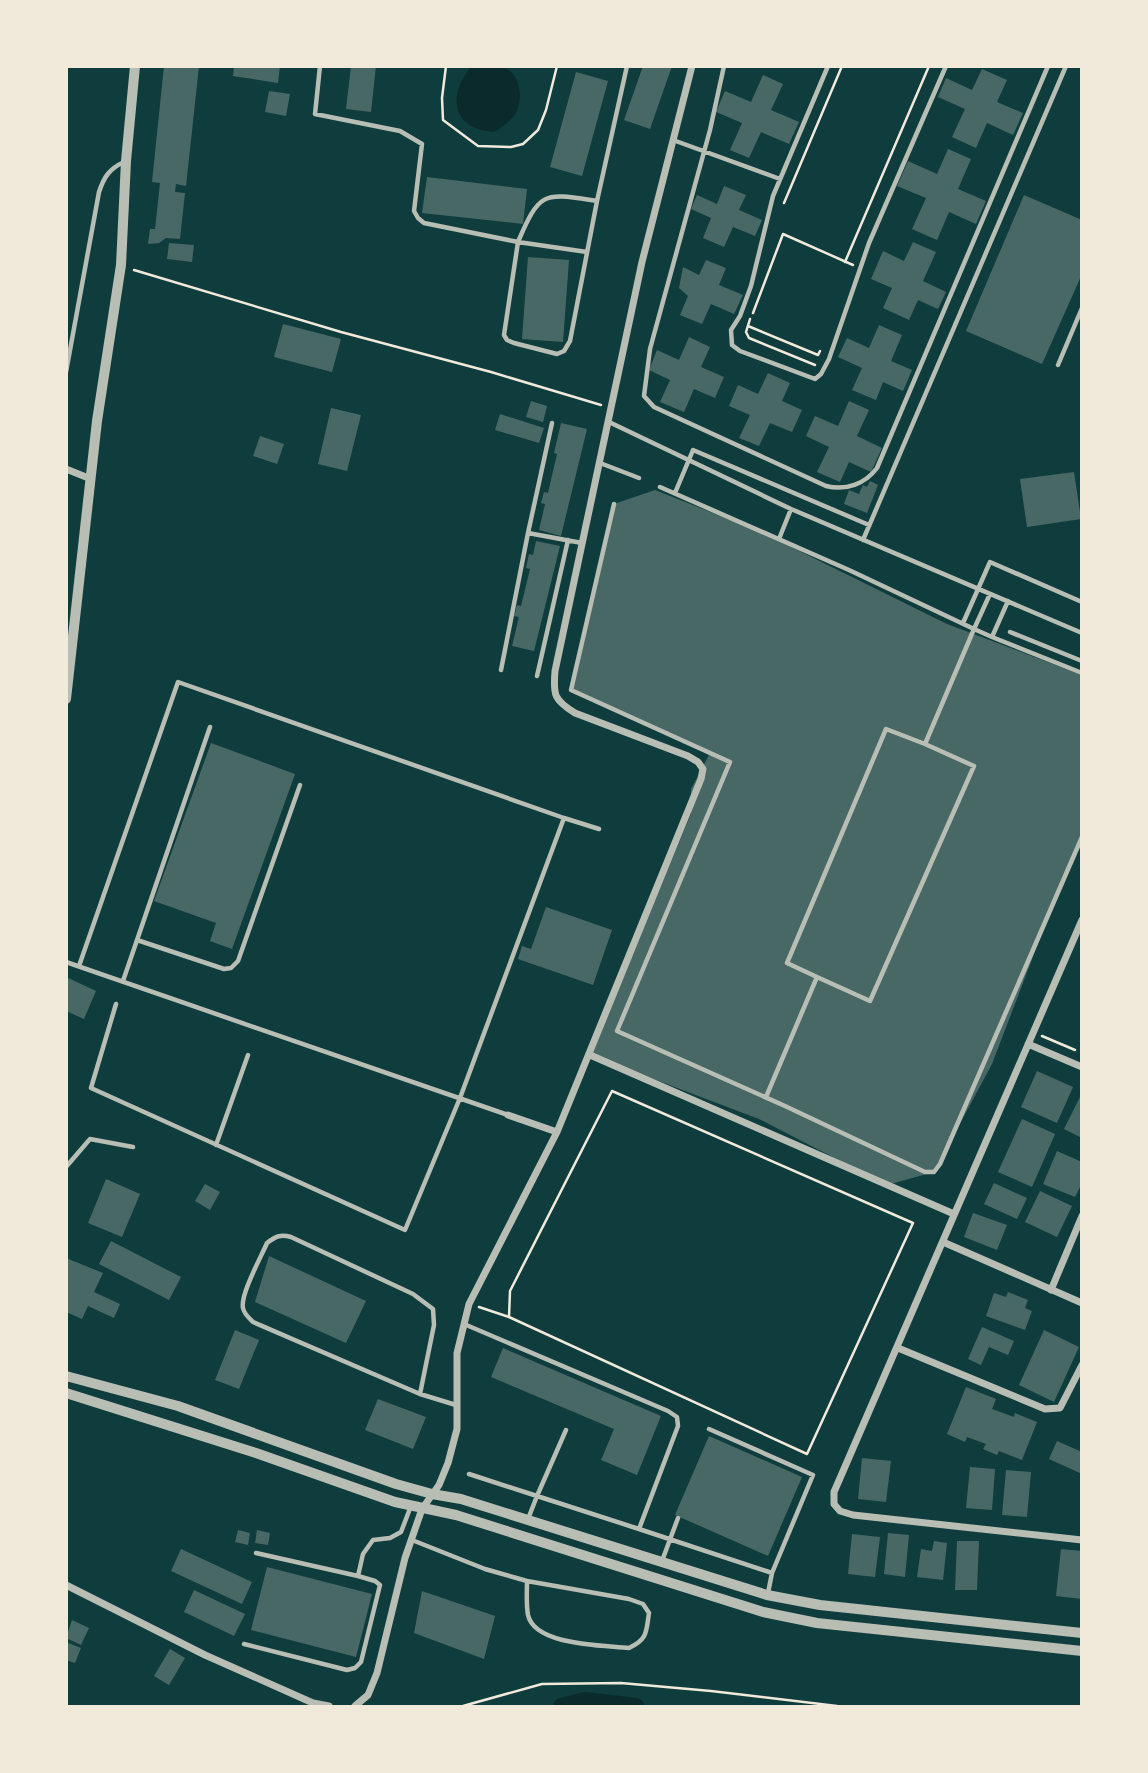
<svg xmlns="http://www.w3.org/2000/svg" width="1148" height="1773" font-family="'Roboto Condensed',sans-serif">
<rect width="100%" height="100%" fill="#0f3d3e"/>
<!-- water -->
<path fill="#0a2a2b" d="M471 67C482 66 495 64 505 68 521 75 523 99 516 113 511 121 502 127 494 132 452 130 447 95 471 67Z"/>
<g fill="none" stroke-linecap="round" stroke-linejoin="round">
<!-- canal -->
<path stroke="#0a2a2b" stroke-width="16" d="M561 1706 585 1700 636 1706"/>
</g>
<!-- building -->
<path fill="#486865" d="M164 66H199L186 186 176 184 175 192 185 193 180 239 166 238 159 243 148 244 150 229H155L160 183 152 182Z
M234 66H280L278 83 233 76Z
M351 66H376L371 112 346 109Z
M643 66H672L650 129 624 120Z
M982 69 1007 80 997 102 1023 113 1013 135 987 123 976 148 952 137 965 109 938 97 946 78 972 90Z
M576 72 608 81 582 176 550 167Z
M763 75 783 84 771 110 799 122 789 144 761 132 749 158 730 150 742 123 716 112 725 91 751 102Z
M269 91 290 94 286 116 265 112Z
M948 149 971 159 958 189 986 201 976 224 949 212 937 240 912 229 926 198 897 186 908 161 937 174Z
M427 177 527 189 523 224 422 213Z
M724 186 746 195 739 210 762 220 755 236 733 227 724 247 703 238 711 218 691 209 697 195 717 204Z
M1024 195 1082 220V274L1042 364 966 331Z
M913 242 936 252 923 281 946 292 938 309 918 300 909 320 883 308 892 288 871 279 883 251 904 261Z
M169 243 194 245 192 262 167 259Z
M528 257 569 260 563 342 522 339Z
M706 260 726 268 719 285 743 295 734 314 711 304 702 324 680 315 688 296 679 288 683 267 699 275Z
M283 324 341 339 332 372 274 357Z
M879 325 902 335 891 361 912 370 903 391 883 382 876 400 852 390 862 368 838 357 847 338 869 348Z
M689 337 710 347 701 367 724 377 715 398 694 389 684 412 660 402 670 380 649 370 657 350 679 360Z
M768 373 790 383 782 401 802 410 792 432 770 423 759 446 739 438 750 415 729 406 738 385 758 394Z
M531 401 547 406 543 422 526 417Z
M849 401 869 410 857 436 882 448 871 472 849 462 840 482 817 472 829 447 806 436 815 416 838 426Z
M331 408 361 415 347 471 318 464Z
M500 414 544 428 539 443 495 430Z
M561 423 587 429 561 536 539 530 545 504 541 503 544 492 548 493 557 454 554 453Z
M260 436 284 444 277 464 253 456Z
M1074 472 1081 519 1027 527 1020 479Z
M870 481 878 485 867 513 844 504 849 490 859 494 863 485 867 487Z
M655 490 761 532 947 624 1082 675V837L1057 894 992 1064 934 1172 887 1185 759 1119 590 1055 691 814V789L710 753 571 690 614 504Z
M536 541 560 546 534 651 512 646 519 617 514 616 517 605 521 606 530 569 526 568 529 554 533 555Z
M211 743 295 774 232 949 210 941 216 923 154 901Z
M546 907 612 930 593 985 518 959 522 946 531 949Z
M66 977 96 991 84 1019 66 1011Z
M1037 1071 1073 1087 1057 1123 1021 1107Z
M1082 1093V1138L1064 1129Z
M1022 1119 1055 1134 1032 1187 998 1172Z
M1057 1151 1082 1162V1183L1075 1197 1043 1184Z
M106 1179 140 1194 122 1237 88 1223Z
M994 1183 1027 1198 1017 1219 984 1204Z
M205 1184 220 1192 210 1210 195 1201Z
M1040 1191 1072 1206 1057 1237 1025 1222Z
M973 1213 1007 1225 997 1250 964 1237Z
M111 1241 181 1277 169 1300 99 1264Z
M269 1256 366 1301 346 1343 255 1302Z
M66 1258 103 1273 94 1292 120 1304 114 1318 88 1306 82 1319 66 1312Z
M1008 1292 1028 1300 1025 1308 1032 1311 1025 1330 986 1316 994 1293 1006 1297Z
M982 1327 1014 1341 1008 1355 989 1347 981 1365 968 1359Z
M235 1330 259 1340 239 1389 215 1380Z
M1044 1330 1079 1347 1054 1402 1019 1385Z
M503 1348 661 1416 637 1475 601 1460 614 1429 491 1377Z
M966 1387 996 1399 992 1409 1014 1417 1015 1413 1037 1422 1022 1460 999 1451 997 1455 983 1449 986 1444 967 1437 965 1442 947 1434Z
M378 1399 426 1417 413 1449 365 1430Z
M709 1436 802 1477 768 1556 675 1515Z
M1057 1441 1082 1452V1474L1049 1459Z
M862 1458 891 1461 886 1502 858 1499Z
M970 1467 995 1469 992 1510 966 1508Z
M1006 1470 1031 1472 1027 1517 1002 1515Z
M238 1530 250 1533 248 1545 235 1542Z
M257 1530 270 1533 268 1545 255 1543Z
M888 1533 909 1535 905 1577 884 1574Z
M852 1534 880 1537 875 1577 848 1574Z
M934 1541 947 1543 943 1580 917 1577 921 1549 932 1551Z
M957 1541H979L977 1590H955Z
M181 1549 252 1582 242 1604 171 1571Z
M1061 1549 1082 1551V1599L1056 1596Z
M267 1567 372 1594 356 1657 251 1630Z
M194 1590 245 1614 234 1636 184 1612Z
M422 1591 495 1616 484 1659 414 1633Z
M72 1620 89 1628 81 1645 66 1638Z
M66 1642 81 1648 75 1663 66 1660Z
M170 1649 185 1658 169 1685 154 1676Z"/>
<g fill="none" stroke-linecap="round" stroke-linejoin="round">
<!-- path -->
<path stroke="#f1e9da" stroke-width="2.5" d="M446 66 442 98 443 120 478 146 511 147 523 144 538 130 546 110 557 66
M784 203 842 66
M845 262 929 66
M134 270 341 332 491 372 601 405
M753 313 783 234 853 265
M750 319 746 332 749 338 815 365
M748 326 818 355 820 351
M1042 1036 1075 1050
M479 1307 509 1317 807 1454 913 1223 612 1091 510 1291 509 1317
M463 1706 542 1684 621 1683 711 1691 837 1706"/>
<!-- service -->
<path stroke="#b8beb3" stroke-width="4.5" d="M320 66 315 114 400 131 422 144 414 211 418 218 424 223 518 242 504 335 507 340 514 343 557 354 564 351 570 341 597 201 627 66
M724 66 710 130 650 349 644 396 654 407 826 486C846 491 865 484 877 468L1048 66
M828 66 773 196 751 286 740 316 731 330 732 345 740 351 815 379 821 374 829 359 869 243 946 66
M673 140 780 179
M587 252 518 242C540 190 544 193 597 201
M1058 365 1082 308
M66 372 99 192C104 177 109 169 124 162
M609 422 791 509 1082 633
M600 463 639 478
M660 487 849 570 974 629 925 744 974 766 870 1001 817 977
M675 493 693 450 869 525
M614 504 571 690 730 762 617 1031 785 1106 925 1172H934L940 1164 1082 837
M528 533 552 423
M779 539 791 509
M863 540 1066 66
M990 594 974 629 992 637 1008 601
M963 623 990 562 1082 602
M1010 632 1082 661
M992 637 1082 673
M501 670 528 533 582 543
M537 676 568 540
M564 818 599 829
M137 940 224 969 231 968 238 961 300 785
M66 962 508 1115
M79 966 178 682 564 818 460 1098 405 1230 91 1088 116 1004
M123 981 210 727
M766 1097 817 977 787 963 886 729 925 744
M216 1145 248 1055
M66 1167 90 1139 133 1147
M464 1324 668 1411 677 1417 678 1426 639 1529 537 1496 528 1519
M420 1394 434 1325 433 1309 413 1294 291 1237C281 1234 276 1236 267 1243 261 1257 240 1295 243 1308 244 1314 250 1319 253 1322L420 1394 456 1405
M709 1429 813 1475 772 1573 768 1593
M469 1474 537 1496 566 1430
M639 1529 772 1573
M412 1540 485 1569 527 1581 629 1599 643 1604 649 1613C646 1632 648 1639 629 1648 604 1645 535 1646 528 1615 526 1604 527 1592 527 1581
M256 1553 358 1576
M662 1561 678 1518
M244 1644 347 1670 355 1668 361 1662 380 1585 375 1581 358 1576 363 1554 373 1540 390 1538 401 1532 411 1506"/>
<!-- minor -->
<path stroke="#b8beb3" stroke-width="7" d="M66 469 91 479
M1082 920 834 1492V1504L840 1511 853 1515 1082 1540
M1028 1044 1082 1067
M590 1055 954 1214
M508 1115 557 1132
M943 1242 1082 1303
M1051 1290 1082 1216
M898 1348 1045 1409 1060 1408 1082 1365
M66 1585 205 1655 313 1703 329 1706
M355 1706 368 1695 377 1673 405 1558 422 1509 439 1485 448 1463 457 1429V1353L469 1304 557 1132 701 779 703 769 698 762 688 756 575 713C554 700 553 695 555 671L642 262 692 66"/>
<!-- tertiary -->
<path stroke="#b8beb3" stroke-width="10" d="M66 699 97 421 121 265 126 161 135 66
M66 1376 178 1406 396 1484 432 1494 461 1499 767 1595 820 1605 1082 1633
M66 1393 256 1453 395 1502 456 1515 763 1612 817 1623 1082 1651"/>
</g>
<!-- border -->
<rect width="1148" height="1773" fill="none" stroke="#f1e9da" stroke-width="136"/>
</svg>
